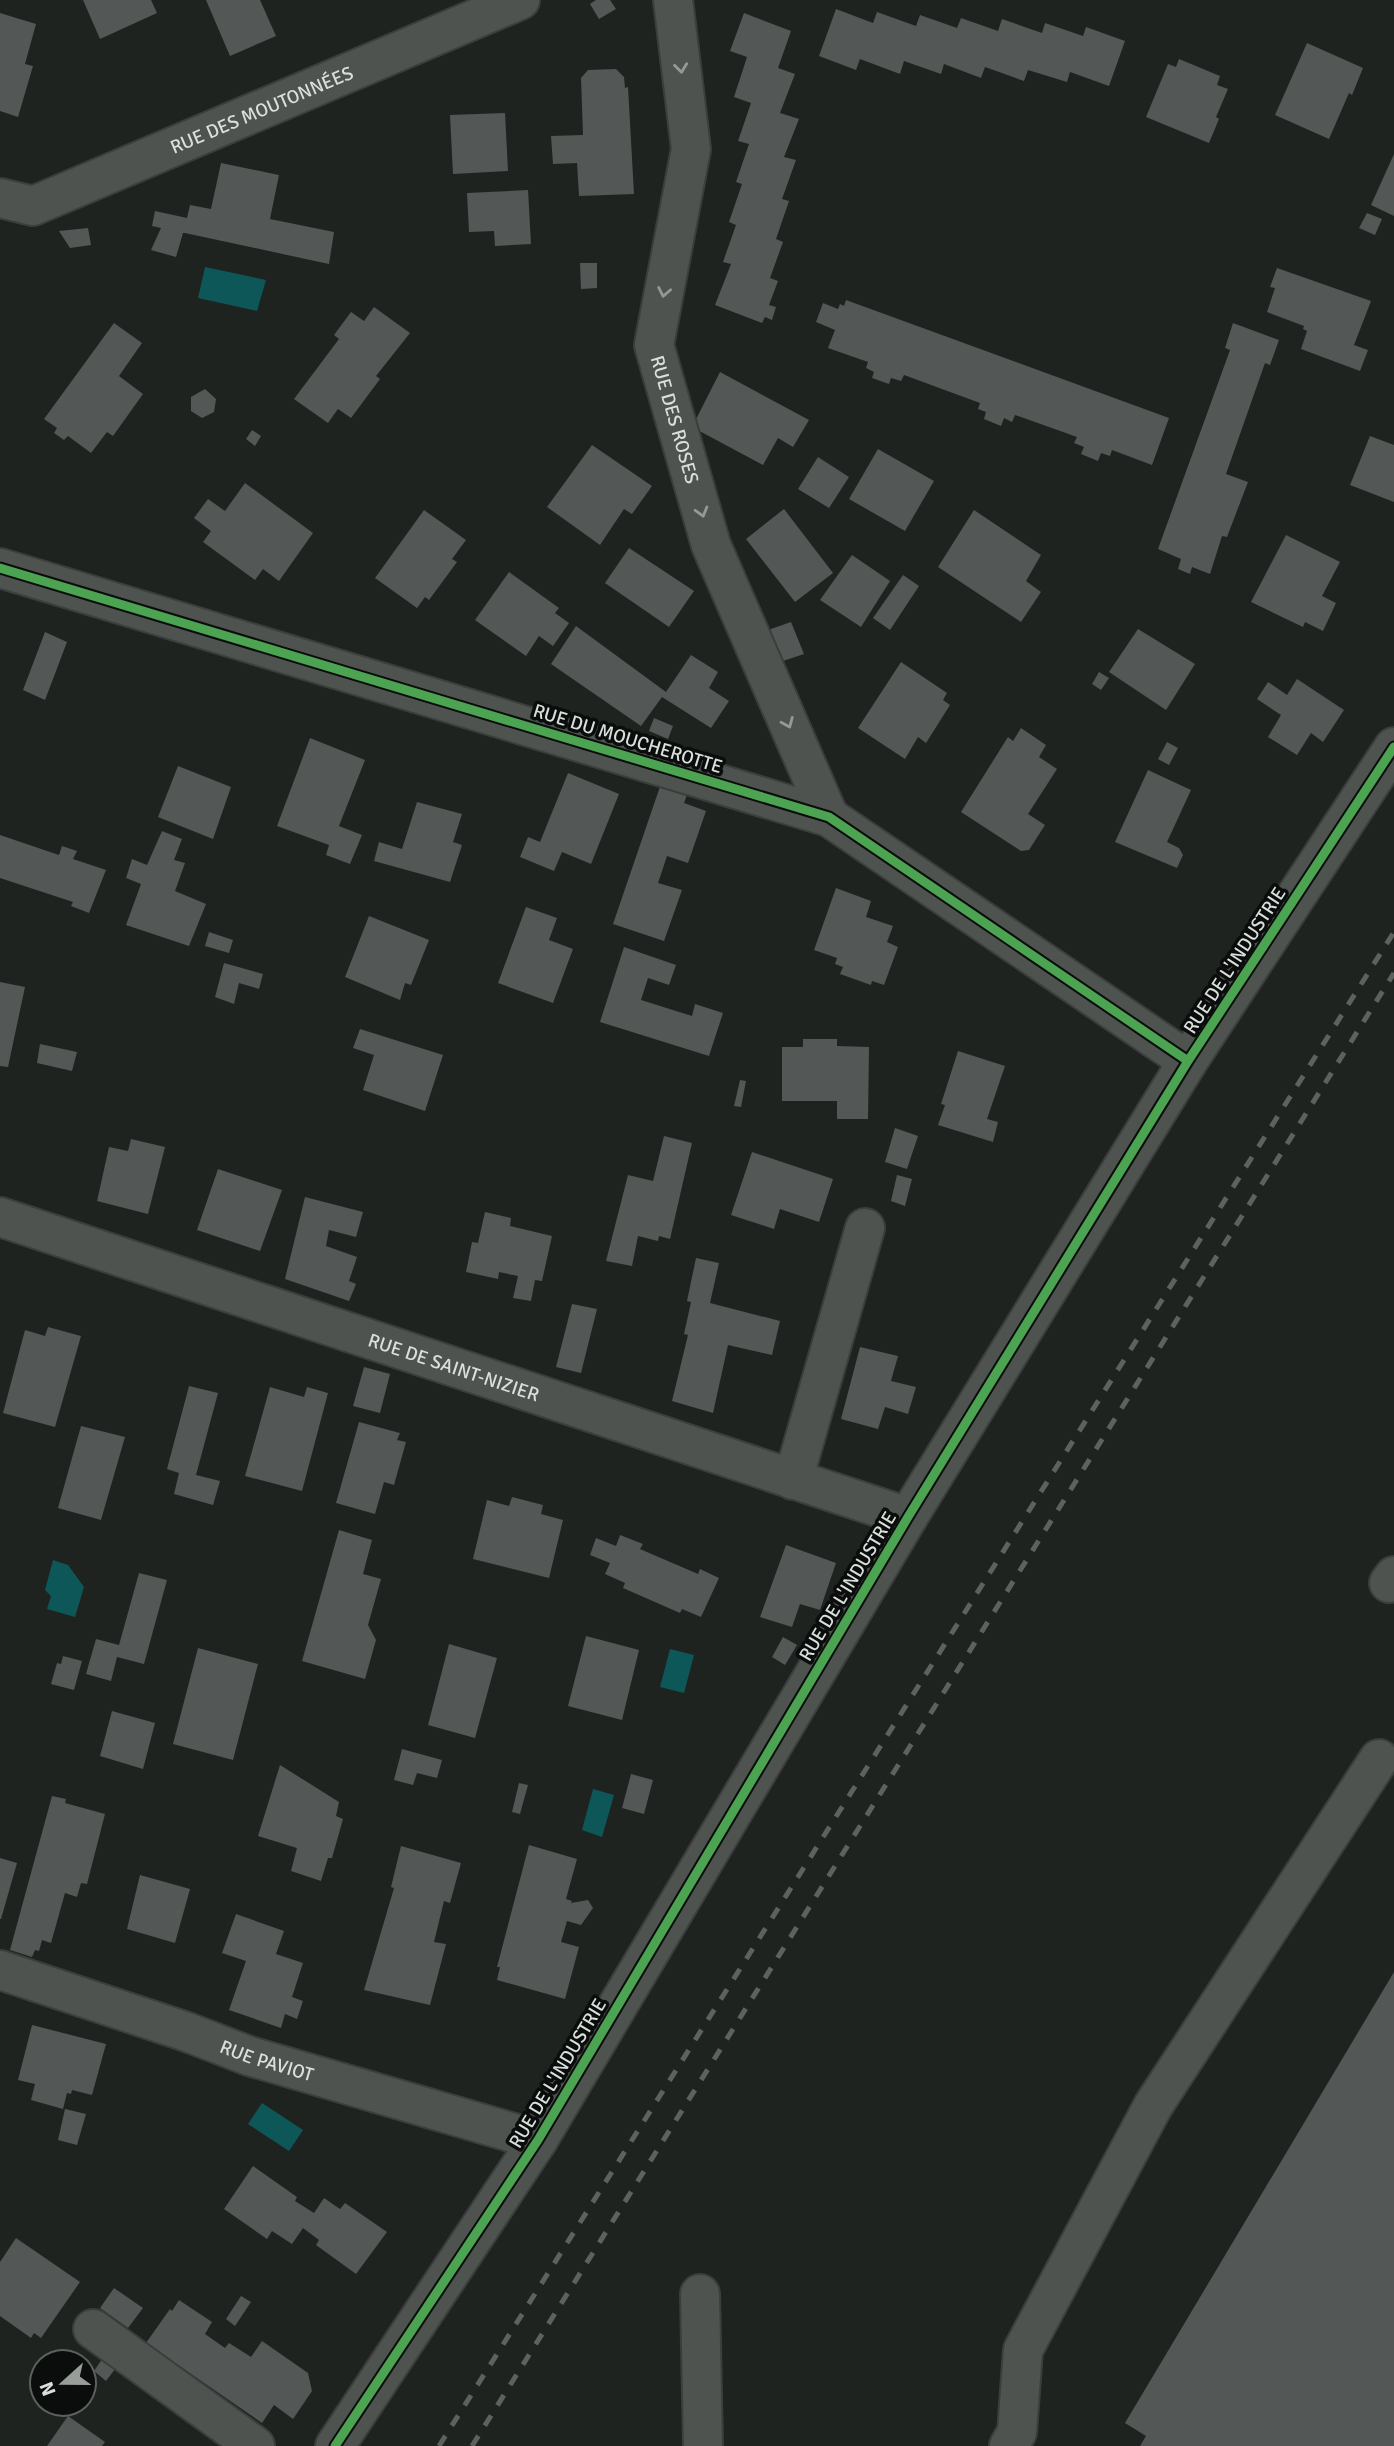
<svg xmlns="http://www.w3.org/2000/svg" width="1394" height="2446" font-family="Signika,sans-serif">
<rect width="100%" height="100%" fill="#1f2320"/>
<!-- water -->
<path fill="#0e5758" d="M205 267 266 280 257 311 198 298Z
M53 1560 68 1565 84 1587 75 1617 47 1609 51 1596 45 1590Z
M670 1649 694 1655 684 1693 660 1687Z
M593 1789 614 1795 602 1837 582 1830Z
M262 2103 303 2130 289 2151 248 2124Z"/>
<!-- building -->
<path fill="#535755" d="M83 0H151L157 13 100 39Z
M206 0H260L276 36 230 56Z
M596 0H610L616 9 599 19 590 4Z
M836 9 873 23 877 12 916 26 920 15 957 28 961 18 998 31 1002 19 1042 33 1045 23 1083 36 1086 27 1125 41 1109 86 1070 72 1067 82 1028 70 1024 81 985 67 981 78 944 64 941 74 904 61 900 74 860 59 856 70 819 56Z
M0 13 36 24 25 64 33 66 18 117 0 111Z
M744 13 791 31 778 68 795 74 780 113 799 119 784 157 796 160 782 199 789 201 776 239 783 242 770 278 778 281 769 305 776 307 772 320 765 317 762 323 715 305 731 264 723 262 736 225 729 222 742 184 736 182 749 144 738 141 751 103 734 97 747 57 730 51Z
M1307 43 1363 68 1352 95 1349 93 1329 139 1275 115Z
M1179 59 1220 76 1217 85 1228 89 1216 117 1219 119 1209 143 1146 117 1168 64 1176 67Z
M616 69 624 77 625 88 628 87 634 194 579 196 577 163 553 164 551 136 583 135 581 78 588 70Z
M505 113 508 171 453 174 450 115Z
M1394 154V216L1371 205Z
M221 163 279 175 270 219 334 232 329 264 185 233H183L176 257 151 250 161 228 152 226 155 211 187 218 190 205 211 209Z
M528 190 531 244 495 246 494 231 469 232 467 193Z
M1367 213 1382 219 1375 235 1359 228Z
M88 228 91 245 70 248 59 231Z
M580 263H597V288L581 289Z
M1277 268 1371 301 1354 345 1368 350 1360 371 1301 349 1307 331 1303 329 1304 326 1267 312 1275 288 1270 287Z
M846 300 1169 418 1152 465 1112 450 1110 456 1101 453 1098 461 1081 454 1084 447 1074 443 1077 437 1015 415 1012 422 1004 418 1001 426 984 419 986 412 978 409 980 403 904 375 901 381 891 378 889 384 872 378 874 372 866 368 868 362 828 348 835 330 816 322 823 303 838 309 840 304 844 306Z
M374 307 410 333 376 376 380 379 351 418 338 409 328 423 294 399 339 339 334 335 351 312 364 321Z
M114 323 142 343 119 376 143 394 113 436 107 432 91 453 68 436 64 440 54 433 57 428 44 419Z
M1233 323 1279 340 1270 365 1265 363 1226 474 1248 482 1227 537 1222 536 1210 574 1192 567 1190 574 1178 569 1181 559 1158 549 1230 350 1225 348Z
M720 372 809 420 793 447 778 438 763 465 692 427Z
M205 389 216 399 214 412 202 418 191 411V397Z
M252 430 261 436 255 446 246 439Z
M1370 436 1394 445V502L1350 485Z
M592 445 652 486 632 514 624 509 600 545 547 507Z
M878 449 934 481 905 531 849 499Z
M818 457 849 477 829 508 798 489Z
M245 483 313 533 279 581 263 569 255 580 203 542 211 531 194 518 208 499 225 511Z
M784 509 833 573 795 602 746 539Z
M424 510 466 540 452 559 457 562 429 600 425 597 417 608 375 578Z
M974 510 1041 555 1026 581 1041 592 1021 622 938 567Z
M1286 535 1340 562 1322 596 1336 603 1323 631 1305 622 1303 627 1251 602Z
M629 548 694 591 669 627 605 583Z
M852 555 890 581 861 627 820 600Z
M509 572 559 608 555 613 569 623 553 646 539 636 526 656 475 620Z
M903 575 919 586 890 630 873 618Z
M791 622 804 654 780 662 768 630Z
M576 626 666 692 691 655 718 672 709 688 729 701 711 728 662 697 641 726 551 664Z
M1138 629 1195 664 1166 710 1109 672Z
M45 632 67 642 45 700 23 690Z
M901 662 947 693 943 700 950 705 926 743 918 737 905 759 858 728Z
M1099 672 1109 678 1101 690 1092 684Z
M1297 679 1344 710 1323 742 1311 733 1297 755 1268 737 1281 715 1257 699 1268 682 1287 695Z
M654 718 673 726 668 739 649 731Z
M1021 728 1046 745 1039 757 1057 769 1028 814 1045 825 1029 850 1021 851 961 812 1008 737 1013 741Z
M310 738 365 760 339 826 362 835 350 864 326 855 329 845 277 826Z
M1167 742 1178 748 1169 765 1158 759Z
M178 766 231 787 213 839 158 817Z
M1148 770 1191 790 1167 842 1179 848 1183 855 1177 868 1115 842Z
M665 772 692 781 684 803 706 811 688 863 667 856 658 883 682 890 664 941 613 924Z
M568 773 619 794 591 864 562 852 554 871 520 857 528 837 540 842Z
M417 802 462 814 453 842 462 845 450 882 374 861 379 842 402 849Z
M162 831 182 839 174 860 185 863 175 891 206 904 189 946 126 925 141 884 126 878 132 859 147 865Z
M0 835 59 855 62 846 77 851 73 859 106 870 89 913 71 906 73 902 0 878Z
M836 888 871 901 866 917 893 926 887 942 898 947 884 985 872 981 871 985 840 974 843 967 835 964 837 958 814 950Z
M526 907 557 918 549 940 573 949 553 1003 498 983Z
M369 916 429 940 411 985 405 983 400 1000 345 977Z
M209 932 233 940 229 953 205 946Z
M624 947 676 965 669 985 648 978 641 1000 692 1016 695 1004 723 1013 709 1056 600 1022Z
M224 963 263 974 259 989 239 983 234 1004 215 997Z
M0 982 25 987 8 1067 0 1066Z
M360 1029 443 1055 425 1111 363 1090 374 1055 353 1048Z
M803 1039H837V1046L869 1047 868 1119H837V1101H782V1047H803Z
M40 1044 77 1052 72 1071 37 1063Z
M958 1051 1005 1066 987 1119 998 1122 993 1142 938 1125 945 1105 941 1104Z
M740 1080 746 1081 741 1107 734 1106Z
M895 1128 918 1136 907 1169 885 1162Z
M664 1136 692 1143 670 1239 659 1236 658 1241 638 1236 632 1266 606 1261 628 1175 653 1181Z
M131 1139 165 1147 148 1214 97 1201 109 1147 128 1151Z
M752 1152 833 1179 819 1222 780 1209 774 1229 731 1215Z
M218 1169 282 1190 260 1251 197 1230Z
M897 1175 912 1179 905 1206 891 1201Z
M305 1197 363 1212 356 1237 329 1230 326 1246 357 1257 349 1281 356 1284 349 1301 285 1279Z
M485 1212 511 1218 510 1226 552 1236 542 1281 535 1280 531 1301 513 1298 518 1276 499 1272 498 1279 466 1272 472 1242 478 1243Z
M696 1258 719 1263 710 1303 780 1321 772 1355 728 1345 713 1413 672 1401 688 1335 684 1334 691 1302 687 1301Z
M572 1304 597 1309 581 1373 556 1367Z
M48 1327 81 1336 55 1427 3 1413 25 1330 45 1336Z
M860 1347 898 1356 891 1381 916 1387 908 1414 885 1407 878 1429 841 1419Z
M364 1367 390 1374 380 1413 353 1406Z
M189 1386 218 1393 196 1475 220 1481 213 1505 174 1494 179 1473 167 1469Z
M270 1387 304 1397 307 1387 328 1393 302 1491 245 1476Z
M359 1422 400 1433 397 1440 406 1442 394 1485 384 1482 375 1514 336 1503Z
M81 1426 125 1437 101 1520 58 1508Z
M512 1497 543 1505 541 1514 563 1520 549 1578 473 1559 487 1500 509 1506Z
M339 1530 372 1540 363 1574 381 1579 368 1625 376 1640 365 1679 302 1661Z
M620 1535 643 1544 640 1549 698 1574 700 1569 719 1578 701 1617 682 1609 680 1613 623 1588 625 1583 605 1574 610 1563 590 1555 596 1538 616 1546Z
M786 1545 836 1563 820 1610 800 1604 792 1627 760 1617Z
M139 1573 167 1580 144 1664 117 1657 111 1681 86 1674 96 1639 119 1645Z
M586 1636 639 1650 622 1720 568 1706Z
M783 1637 797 1645 785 1665 772 1657Z
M449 1644 497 1658 475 1738 428 1725Z
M198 1648 258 1664 233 1760 173 1744Z
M63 1656 82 1661 74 1690 51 1684 57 1663 61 1664Z
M112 1711 155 1723 143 1769 100 1756Z
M402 1749 442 1760 437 1778 417 1773 413 1785 394 1780Z
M280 1765 339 1802 336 1816 343 1819 332 1858H328L321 1881 291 1871 297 1848 258 1836Z
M631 1774 653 1780 644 1814 622 1808Z
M519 1783 528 1785 520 1814 512 1812Z
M52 1796 66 1799 65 1803 105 1814 87 1884 81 1883 77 1897 65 1893 51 1943 42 1940 39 1951 35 1950 32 1957 10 1950Z
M529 1845 577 1859 566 1899 572 1901 571 1903 588 1900 593 1908 581 1925 567 1921 561 1942 579 1947 565 1999 497 1980 500 1967H497Z
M401 1846 461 1863 450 1903 444 1901 434 1942 446 1944 430 2005 364 1990 394 1888 391 1887Z
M0 1858 17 1863 1 1919H0Z
M140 1875 190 1889 175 1943 127 1929Z
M236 1914 284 1931 276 1954 303 1963 292 1997 303 2001 297 2019 285 2014 281 2028 229 2010 246 1961 222 1953Z
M1394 1972V2446H1140L1146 2436 1125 2423Z
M32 2025 106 2044 92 2095 72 2090 71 2094 67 2093 63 2109 31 2100 35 2084 18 2080Z
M65 2109 86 2114 77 2145 58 2140Z
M253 2166 297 2197 295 2201 314 2213 324 2198 340 2209 345 2203 387 2232 356 2274 316 2245 319 2240 303 2228 292 2244 272 2231 267 2239 224 2209Z
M16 2238 80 2282 41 2338 34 2333 31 2338 0 2316V2262Z
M114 2288 143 2308 128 2328 100 2308Z
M241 2296 251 2302 235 2326 226 2319Z
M179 2300 212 2322 205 2334 225 2348 229 2343 251 2357 262 2341 308 2373 312 2391 293 2419 274 2405 262 2423 146 2343 170 2309 172 2311Z
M102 2359 115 2369 106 2381 94 2371Z
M68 2416 105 2442 102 2446H47Z"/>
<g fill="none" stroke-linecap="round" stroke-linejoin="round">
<defs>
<g id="minor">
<path id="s1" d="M673 0 691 149 654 345 711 545 829 817"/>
<path id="s2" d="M0 198 33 206 520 0"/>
<path d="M0 568 829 817 1188 1061"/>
<path id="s3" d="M0 1217 908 1517"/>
<path d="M793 1480 865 1228"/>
<path d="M1389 1583 1394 1576"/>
<path id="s4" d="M0 1970 187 2032 249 2056 538 2140"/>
<path d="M700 2294 703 2446"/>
<path d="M93 2329 255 2446"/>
<path d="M335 2446 538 2140 908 1517 1188 1061 1394 747"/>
<path d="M1009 2446 1017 2432 1023 2350 1153 2106 1379 1759"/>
</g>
</defs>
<!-- minor casing -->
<use href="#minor" stroke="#3b3e3c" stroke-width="42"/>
<!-- minor -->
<use href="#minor" stroke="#4f5350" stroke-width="38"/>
<!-- rail -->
<path stroke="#5e615f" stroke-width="5" stroke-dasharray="12 12" stroke-linecap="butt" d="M439 2446 1394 932
M472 2446 1394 973"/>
<defs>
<path id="cycleway" d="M0 568 829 817 1188 1061
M335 2446 538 2140 908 1517 1188 1061 1394 747"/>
</defs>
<!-- cycleway casing -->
<use href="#cycleway" stroke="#0a0d0b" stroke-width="13"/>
<!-- cycleway -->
<use href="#cycleway" stroke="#4ca352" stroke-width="9"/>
</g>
<!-- one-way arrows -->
<defs><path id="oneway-chevron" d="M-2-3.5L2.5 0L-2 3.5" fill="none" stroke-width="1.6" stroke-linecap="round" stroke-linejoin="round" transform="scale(1.75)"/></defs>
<g stroke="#949996">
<use href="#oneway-chevron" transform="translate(681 68) rotate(83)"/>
<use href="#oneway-chevron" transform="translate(664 292) rotate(101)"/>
<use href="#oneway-chevron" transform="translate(702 512) rotate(74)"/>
<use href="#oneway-chevron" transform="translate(788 723) rotate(67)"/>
</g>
<g text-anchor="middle" stroke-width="7" stroke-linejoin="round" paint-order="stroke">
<!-- street labels -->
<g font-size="19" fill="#d9dfdb" stroke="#0a0d0b">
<text dy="7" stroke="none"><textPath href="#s2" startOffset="282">RUE DES MOUTONNÉES</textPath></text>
<text dy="7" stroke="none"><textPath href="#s1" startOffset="427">RUE DES ROSES</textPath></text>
<text transform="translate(628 738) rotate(17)" y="7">RUE DU MOUCHEROTTE</text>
<text transform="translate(1234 960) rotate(-57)" y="7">RUE DE L'INDUSTRIE</text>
<text dy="7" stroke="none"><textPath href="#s3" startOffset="478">RUE DE SAINT-NIZIER</textPath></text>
<text transform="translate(847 1586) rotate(-59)" y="7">RUE DE L'INDUSTRIE</text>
<text dy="7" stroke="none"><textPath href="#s4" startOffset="282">RUE PAVIOT</textPath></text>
<text transform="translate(557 2073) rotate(-59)" y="7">RUE DE L'INDUSTRIE</text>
</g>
</g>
<!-- north arrow -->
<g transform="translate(63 2383) rotate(249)"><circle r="33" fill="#0a0d0b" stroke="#5d615e" stroke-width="2"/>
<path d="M0-5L12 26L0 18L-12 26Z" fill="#989d9a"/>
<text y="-10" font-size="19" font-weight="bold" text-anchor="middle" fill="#d9dfdb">N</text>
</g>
</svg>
